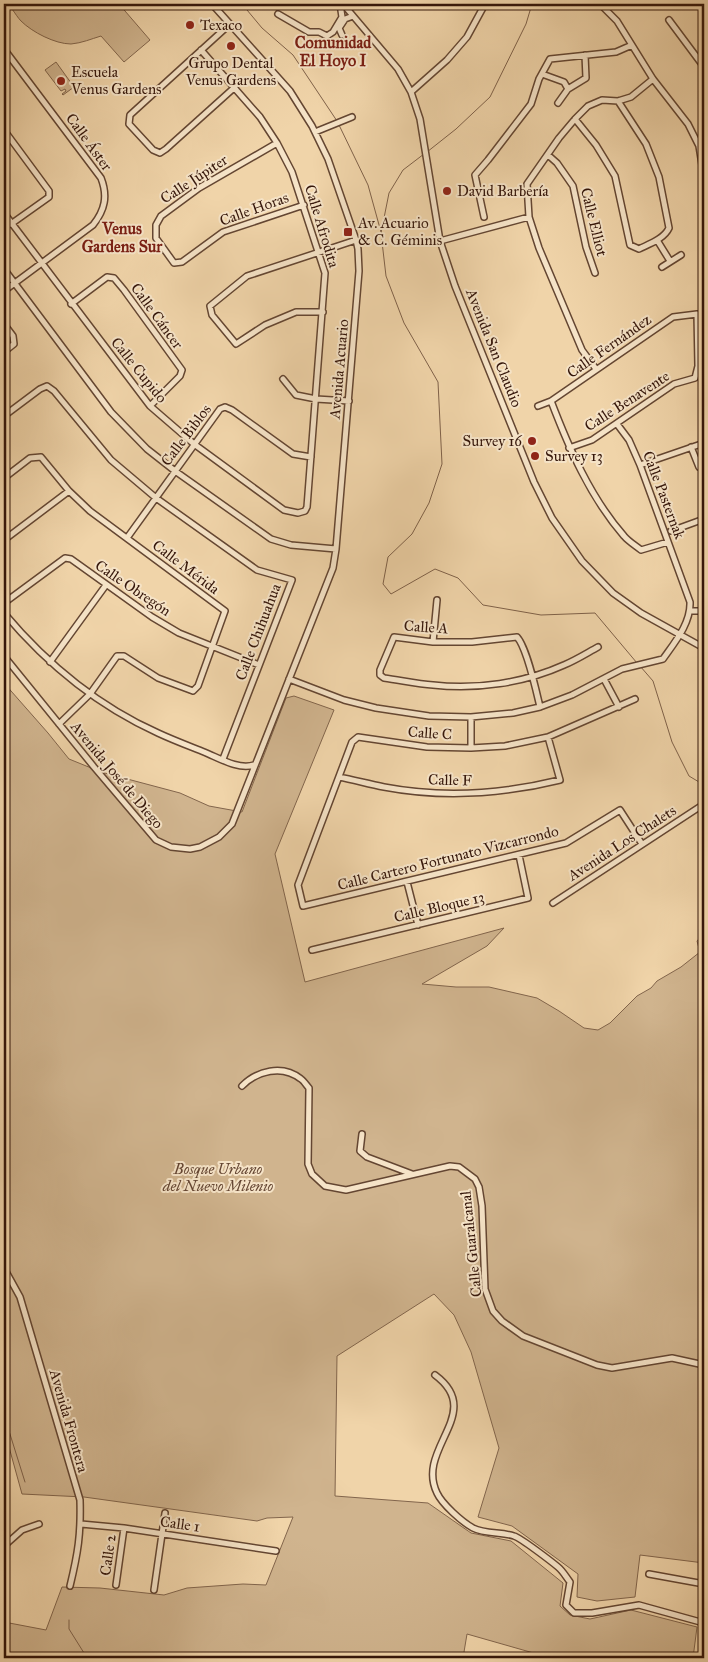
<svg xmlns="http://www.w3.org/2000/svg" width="708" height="1662" font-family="'IM FELL Great Primer',serif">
<rect width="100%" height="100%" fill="#f0d4a9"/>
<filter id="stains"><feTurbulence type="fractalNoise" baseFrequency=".004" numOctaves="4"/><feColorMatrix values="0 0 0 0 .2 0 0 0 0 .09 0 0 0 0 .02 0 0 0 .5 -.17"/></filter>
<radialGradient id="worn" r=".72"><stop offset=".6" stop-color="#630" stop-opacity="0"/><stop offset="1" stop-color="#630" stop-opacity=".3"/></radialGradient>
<!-- green -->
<path fill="#d0b48e" stroke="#82654c" d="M17 4H119L150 40 124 62 101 36C91 39 82 43 71 44 55 44 32 32 21 21 18 18 15 13 12 9Z
M56 62 74 87 63 95 62 94 66 91 65 89 61 91 45 70Z
M4 683 48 733 69 759 101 772 180 793 209 806 242 812 286 698 294 696 334 710 275 854 305 982 504 928 487 946 422 984 456 987H489L537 998 559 1011 584 1028 598 1030 610 1023 637 996 651 988 657 981 681 967 700 952 697 941 704 933V1563L640 1555 635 1597 597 1601 577 1597 578 1574 512 1526 478 1517 499 1448 471 1352 454 1315 434 1294 337 1356 335 1496 428 1503 471 1533 511 1541 563 1583 560 1606 570 1615 590 1619 631 1610 697 1627 693 1658H551L467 1634 463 1658H4V1622L46 1630 62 1587 100 1588 164 1595 187 1588 243 1584 266 1585 293 1517 267 1518 257 1521 84 1497 22 1494 4 1429Z"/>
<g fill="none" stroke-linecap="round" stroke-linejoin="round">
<!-- stream -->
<path stroke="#7f6149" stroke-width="1" d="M242 4 262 28 293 55 337 121
M339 125 368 185 381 232
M427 152 456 129 490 97 526 24 532 4
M424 154 403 170 389 193 381 233 386 276 404 323 438 382 442 464 429 503 412 534 388 557 383 584 391 594 435 569 458 578 483 605 541 615 595 613 637 663
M640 666 653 681 672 742 689 776 704 785
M4 1415 25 1482
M69 1620V1629L84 1653 82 1658"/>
<defs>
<path id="minor" d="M343 4 398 69 411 92 420 119 440 241 455 286 534 482 552 518 582 561 613 593 641 613 704 648
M600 4 617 21 653 79 688 124 699 146 704 177
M278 14 309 32H319L327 36 333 32 342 17 340 4
M669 20 704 67
M230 24 130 115 129 124 153 150 160 153 166 149 235 87
M342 35 339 28 345 19 353 16
M4 49 101 178C108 196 105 210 93 225L4 291
M542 74 564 82 568 89
M411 92 447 60 467 37 485 4
M558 103 568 89 586 78 585 55
M575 119 596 145 615 176 630 245 639 249C649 244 664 239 669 228L659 177 646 144 618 101
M4 130 49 191V197L11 224
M315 132 352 117
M277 143 199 188 161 216 156 225V238L174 263 182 262 223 232 304 205
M548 155 557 163 573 186 586 247 595 273
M4 213 150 406 194 444 284 510 298 513 305 511 307 507 325 273 292 172 277 143 260 117 201 50
M484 217 475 175 488 160 531 104 539 79 550 59 616 52 632 45
M657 240 670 261
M440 241 529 217
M662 267 681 255
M4 269 111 412 147 449 175 471 271 539 291 545 336 549
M71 304 107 277 114 278 124 290 182 370 180 376 150 406
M323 312H296L265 325 236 344 212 315 210 306 247 276 356 240
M4 324 13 336 14 344 4 352
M596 369 582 350 539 248 529 217 527 184 559 138 575 119 588 106 602 100 618 101 631 97 653 79
M283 379 296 395 316 399 349 401
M551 401C569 448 590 497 624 536 628 541 636 546 641 550L668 542
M538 406 551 401 673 317 697 314 698 366 695 378 674 384 592 440 569 448
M4 416 40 389 47 386 54 391 111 460 156 498 257 570 292 580 223 759
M691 447 699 467
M640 465 704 443
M4 478 30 458 41 457 69 491 90 511 225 611 198 686 193 691 158 678 124 656H117L90 694 59 724
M671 531 704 519
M127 538 220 409 225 407 232 410 293 454 311 457
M4 540 69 491
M4 603 65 558 71 559 152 617 179 633 259 665
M691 611H704
M4 613C46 663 98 706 158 733 173 740 189 746 204 752 219 758 238 770 254 765
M433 642 437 600
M4 656 94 767 156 840 171 847 190 849 200 847 219 837 232 824 333 568 336 549 359 271 358 249 356 240 328 159 312 126 290 91 212 4
M50 662 106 585
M289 679 344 700 376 708 429 716 471 717 513 713 540 707 572 695 622 669 663 659C675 642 691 623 690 602L640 465 629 440 617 424
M604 679 619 707
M635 699 548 737 505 746 471 748 427 747 358 737 352 742 298 885 303 906 566 843 620 810 642 844
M540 707C536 690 527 648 517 637L472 642H433L394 637 380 670V675L384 678C400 680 417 684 433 685 476 690 524 683 564 665 576 660 587 653 598 647
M471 748V717
M339 777C354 780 369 784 384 787 442 798 503 794 560 780L548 737
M407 882 418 925
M553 903 704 804
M312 950 528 898 519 855
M242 1086C257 1071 282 1064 301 1079 304 1081 307 1086 309 1088L308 1164 312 1174 325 1186 346 1190 450 1166 459 1167 475 1179 479 1187 482 1206 485 1289 493 1311 502 1321 523 1336 597 1365 612 1368 672 1358 704 1365
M362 1134 360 1151 367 1157 412 1174
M4 1268 20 1297 80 1500C81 1534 78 1553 70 1586
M435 1375C486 1413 415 1448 437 1493 442 1504 462 1522 473 1528 485 1534 502 1532 514 1536 521 1538 552 1562 558 1567 563 1571 566 1577 570 1582L566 1605 574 1613H592L639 1605 704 1623
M81 1524 124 1528 276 1551
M4 1546 22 1530 39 1524
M649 1574 704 1584
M116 1585 124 1528
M154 1590 165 1513"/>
</defs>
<!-- minor casing -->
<use href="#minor" stroke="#644632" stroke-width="8"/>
<!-- minor -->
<use href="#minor" stroke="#f5e3c7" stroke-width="5"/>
</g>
<!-- markers -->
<g fill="#8f2418" stroke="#f5e3c7" stroke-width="2">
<circle cx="190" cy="25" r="5"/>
<circle cx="231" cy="46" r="5"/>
<circle cx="61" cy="81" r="5"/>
<circle cx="447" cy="191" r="5"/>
<rect x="343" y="227" width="10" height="10" rx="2.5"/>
<circle cx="532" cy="441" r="5"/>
<circle cx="535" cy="456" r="5"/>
</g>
<g text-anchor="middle" stroke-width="4" stroke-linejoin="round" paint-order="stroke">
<!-- poi labels -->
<g font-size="15" fill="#35160a" stroke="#f5e3c7" text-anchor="start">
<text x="200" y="30">Texaco</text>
<text x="231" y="68" text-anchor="middle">Grupo Dental<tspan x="231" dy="17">Venus Gardens</tspan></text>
<text x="71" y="77">Escuela<tspan x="71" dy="17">Venus Gardens</tspan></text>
<text x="457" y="196">David Barbería</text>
<text x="358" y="228">Av. Acuario<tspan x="358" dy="17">&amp; C. Géminis</tspan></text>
<text x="522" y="446" text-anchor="end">Survey 16</text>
<text x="545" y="461">Survey 13</text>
</g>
<!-- street labels -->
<g font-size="15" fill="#35160a" stroke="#f5e3c7">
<text transform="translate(89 142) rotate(54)" y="5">Calle Áster</text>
<text transform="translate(194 179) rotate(-33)" y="5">Calle Júpiter</text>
<text transform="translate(254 209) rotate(-20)" y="5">Calle Horas</text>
<text transform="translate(594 222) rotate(76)" y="5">Calle Elliot</text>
<text transform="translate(322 226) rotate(73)" y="5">Calle Afrodita</text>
<text transform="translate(157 316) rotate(54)" y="5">Calle Cáncer</text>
<text transform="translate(609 346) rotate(-35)" y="5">Calle Fernández</text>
<text transform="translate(494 348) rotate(68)" y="5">Avenida San Claudio</text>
<text transform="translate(339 369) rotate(-85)" y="5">Avenida Acuario</text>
<text transform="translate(139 370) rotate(51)" y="5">Calle Cupido</text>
<text transform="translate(627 401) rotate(-33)" y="5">Calle Benavente</text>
<text transform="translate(186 435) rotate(-53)" y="5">Calle Biblos</text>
<text transform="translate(664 495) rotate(69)" y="5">Calle Pasternak</text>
<text transform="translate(186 567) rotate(37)" y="5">Calle Mérida</text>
<text transform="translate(133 588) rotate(34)" y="5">Calle Obregón</text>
<text transform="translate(426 627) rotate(4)" y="5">Calle A</text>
<text transform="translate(258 632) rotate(-69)" y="5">Calle Chihuahua</text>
<text transform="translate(430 733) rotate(4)" y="5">Calle C</text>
<text transform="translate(117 775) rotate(50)" y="5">Avenida José de Diego</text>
<text transform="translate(450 780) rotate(1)" y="5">Calle F</text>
<text transform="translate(622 843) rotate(-33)" y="5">Avenida Los Chalets</text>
<text transform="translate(448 858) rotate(-14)" y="5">Calle Cartero Fortunato Vizcarrondo</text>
<text transform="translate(439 907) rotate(-13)" y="5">Calle Bloque 13</text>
<text transform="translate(471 1244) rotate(-96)" y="5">Calle Guaralcanal</text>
<text transform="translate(69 1421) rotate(74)" y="5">Avenida Frontera</text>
<text transform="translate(180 1524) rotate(8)" y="5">Calle 1</text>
<text transform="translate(108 1555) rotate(-82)" y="5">Calle 2</text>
</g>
<!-- park labels -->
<g font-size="15" font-style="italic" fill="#644532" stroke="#f5e3c7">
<text x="218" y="1174">Bosque Urbano<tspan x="218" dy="17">del Nuevo Milenio</tspan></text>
</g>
<!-- neighbourhood labels -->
<g font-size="16" font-weight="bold" fill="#7a1f14" stroke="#f5e3c7">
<text x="333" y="48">Comunidad<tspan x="333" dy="18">El Hoyo I</tspan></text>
<text x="122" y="234">Venus<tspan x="122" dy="18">Gardens Sur</tspan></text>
</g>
</g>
<!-- margin -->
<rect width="708" height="1662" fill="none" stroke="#f0d4a9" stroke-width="20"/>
<rect x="5" y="5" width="698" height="1652" fill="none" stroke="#35160a" stroke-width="2.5"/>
<rect x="10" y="10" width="688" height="1642" fill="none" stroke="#35160a"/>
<rect width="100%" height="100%" filter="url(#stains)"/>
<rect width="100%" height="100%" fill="url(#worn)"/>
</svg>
